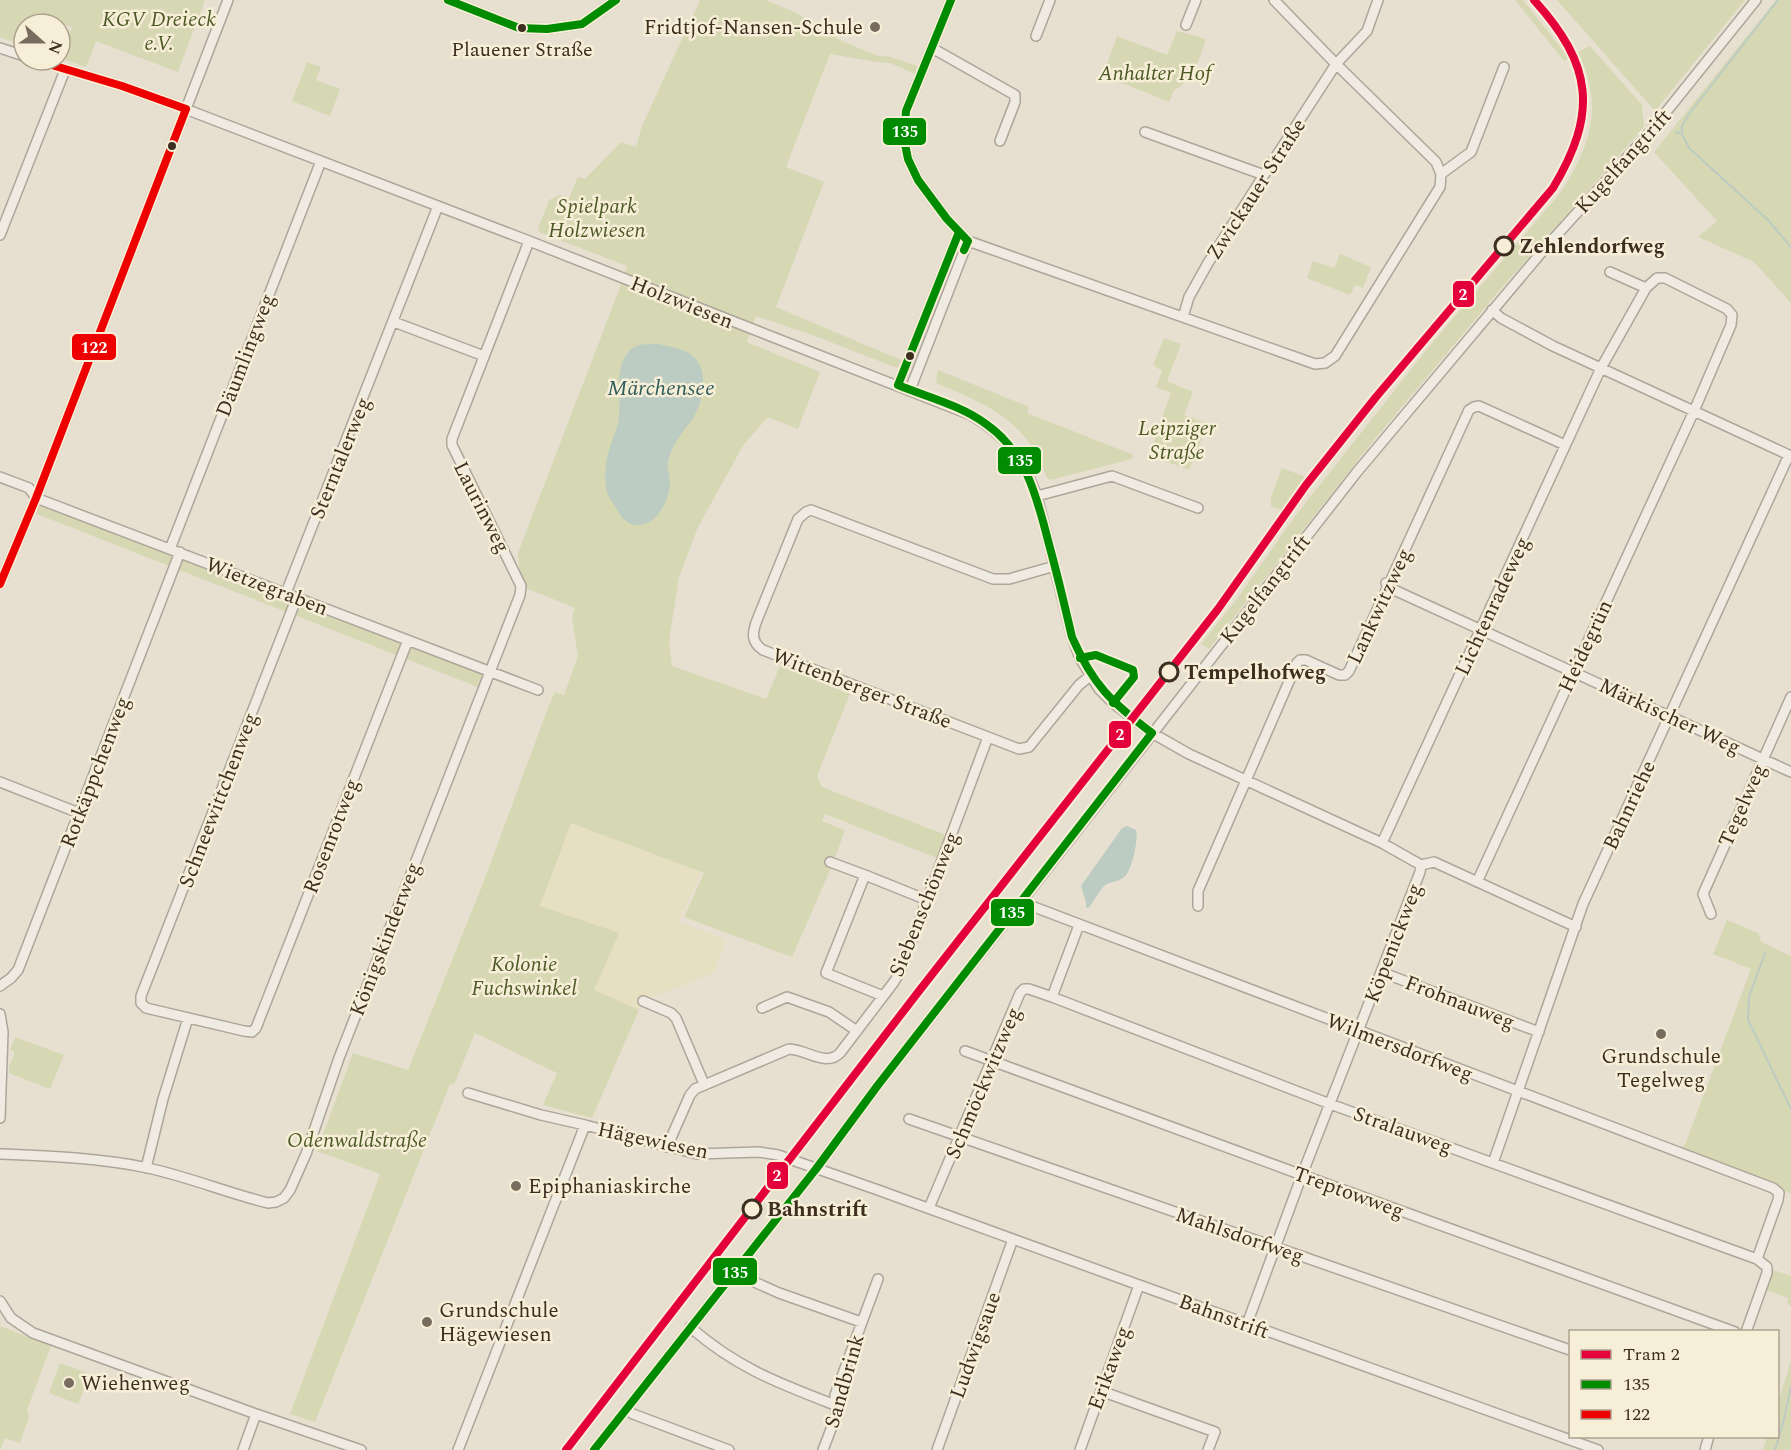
<svg xmlns="http://www.w3.org/2000/svg" width="1791" height="1450" font-family="Spectral,serif">
<rect width="100%" height="100%" fill="#e7e0d1"/>
<!-- farmland -->
<path fill="#e6dfc2" d="M571 823 701 872 679 922 726 940 714 973 644 1001 639 1010 594 991 540 906Z"/>
<!-- green -->
<path fill="#d6d7b3" d="M0 0H205L178 72 96 41 86 67 60 58 72 27 53 20 51 24H24V46L0 37Z
M700 0H766L796 13 842 41 878 56H888L917 66 915 74 890 63 877 62 830 54 786 167 824 182 776 307 901 360 897 368 815 336 756 316 747 342 820 372 798 429 768 417 744 444 698 527 679 577 669 641 672 666 766 699 780 666 850 694 817 776 822 787 951 837 942 860 825 814 822 821 845 830 832 866 792 957 684 917 704 873 571 823 540 906 619 933 594 990 639 1010 592 1118 543 1105 557 1073 475 1033 454 1085 450 1084 315 1422 290 1414 380 1174 317 1151 353 1053 408 1070 482 886 548 708 555 692 564 695 578 656 572 618 575 608 521 586 518 553 624 277 627 266 539 232 538 229 549 200 560 195 569 198 578 177 585 179 621 142 636 147 642 126Z
M1515 0H1523L1569 58 1564 61Z
M1557 0H1745L1655 111Z
M1776 0H1791V303L1754 262 1698 237 1717 221 1654 152Z
M1177 31 1206 39C1200 57 1193 82 1174 90L1169 102 1103 75 1117 36 1167 55Z
M1590 46 1642 105 1644 127 1499 291 1374 440 1209 649 1201 644 1237 599 1293 519 1428 348 1561 192C1591 146 1604 105 1578 52Z
M307 62 321 67 316 80 340 89 330 116 292 101Z
M1340 254 1371 267 1363 288 1355 285 1350 295 1307 278 1313 261 1334 268Z
M1164 338 1181 344 1167 381 1193 392 1184 415 1208 424 1189 470 1149 455 1171 393 1156 387 1162 371 1153 365Z
M938 370 1029 407 1027 413 1134 455 1132 459 1050 480 1047 478C1043 469 1040 460 1035 452 1015 415 973 398 936 383Z
M1282 468 1306 477 1282 510 1271 506V497Z
M36 498 490 671 483 689 29 511Z
M1727 920 1758 933 1761 942 1791 956V1194L1778 1187 1682 1150 1686 1142 1751 969 1713 954Z
M15 1037 64 1055 50 1089 9 1073V1067L15 1052 10 1050Z
M1771 1269 1791 1276V1306L1787 1304 1788 1298 1764 1289Z
M0 1326 51 1346 27 1410 29 1417 20 1443 5 1438 0 1450Z
M1791 1360V1450H1763L1767 1437 1778 1436V1403Z
M60 1363 90 1374 78 1404 49 1393Z"/>
<!-- water -->
<path fill="#bcccc2" d="M659 344C669 347 680 348 689 353 713 368 703 409 687 426 680 435 670 450 668 462 667 469 670 477 670 484 669 500 656 528 635 525 626 524 621 516 616 508 613 503 609 498 607 492 604 480 605 460 610 447 613 437 618 428 619 417 621 397 614 368 629 351 636 343 649 344 659 344Z
M1127 826 1136 830C1139 837 1132 869 1126 875 1121 882 1111 881 1105 885 1100 889 1094 902 1088 908L1086 907V902L1081 886 1122 828Z"/>
<g fill="none" stroke-linecap="round" stroke-linejoin="round">
<!-- stream -->
<path stroke="#bcccc2" stroke-width="2" d="M1676 132 1682 134 1689 148 1768 220 1791 247
M1682 134V126L1689 114 1778 0
M1765 953 1749 997 1748 1020 1791 1109
M1775 1450 1783 1423 1791 1387"/>
<defs>
<path id="minor" d="M448 0 519 28 547 29 582 24 616 0
M951 0 906 111 904 139 908 159 918 180 947 219 968 241 1315 364 1325 363 1335 356 1440 187 1441 174 1436 162 1336 64 1274 0
M1186 25 1196 0
M1036 36 1050 0
M0 48 24 56
M932 48 1015 95V102L1000 141
M35 60 122 86 175 105 529 241 971 415C1007 436 1022 458 1037 496L1072 637 1080 658 1099 689 1113 703 1152 733 1189 754 1382 843 1421 865 1434 862 1576 927
M1145 132 1264 175
M1441 174 1471 152 1504 67
M0 235 65 70
M1610 272 1646 288
M1492 310 1501 318 1553 346 1791 456
M1183 317 1189 297 1208 263 1264 175 1336 64 1367 31 1378 0
M394 322 484 356
M898 385 959 232
M910 390 968 241
M0 477 29 488 36 498 538 690
M1037 496 1112 476 1198 508
M170 549 321 161
M1055 566 1009 579H993L811 510 806 512 798 519 757 620C752 633 751 642 763 650L1019 749 1029 747 1079 685 1090 676
M1386 583 1392 589 1791 772
M0 584 36 498 228 0
M286 593 438 206
M297 597 141 996V1003L146 1008 244 1031 252 1032 256 1028 408 640
M0 782 79 813
M1382 843 1601 368 1646 288 1657 278H1665L1727 309 1732 315 1731 325 1694 411 1477 882
M830 862 865 875
M1021 902 1773 1188 1779 1193 1778 1200 1757 1259 1767 1267V1273L1746 1332
M1198 906V891L1297 663 1300 660H1306L1339 675H1345L1349 671 1469 410 1474 407 1479 406 1565 445
M1711 914 1703 894 1791 697
M1381 972 1539 1032
M0 986 11 978 18 970 180 552
M883 996 826 973 865 875 927 900
M1052 997 1330 1104 1757 1259
M643 1001 671 1013 676 1018 704 1084
M762 1008 787 997 829 1012 857 1031
M0 1014 3 1032 0 1118
M965 1051 1302 1175 1735 1332
M468 1093 541 1115 585 1125
M909 1119 1570 1350
M667 1147 690 1095 695 1089 789 1049C808 1050 826 1067 840 1053L894 982 900 972 988 737
M0 1154C49 1156 100 1158 148 1168 189 1177 228 1193 268 1203L276 1202 284 1198 290 1190 306 1154 339 1058 520 595 521 586 452 445V439L529 241
M1493 1163 1583 904 1789 455
M146 1168 163 1099 188 1018
M929 1208 1020 993 1024 989H1029L1052 997 1079 925
M735 1271 741 1276 779 1293 861 1322
M0 1301 11 1318 33 1333 256 1414 361 1450
M1247 1324 1302 1175 1420 872 1421 865
M690 1327C737 1368 778 1383 835 1405
M1101 1391 1215 1432 1208 1450
M626 1409 633 1414 729 1450
M243 1450 256 1414
M458 1450 585 1125 697 1154 759 1152 778 1155 878 1190 1139 1285 1598 1450
M594 1450 816 1169 878 1085 1357 472 1546 247 1650 132 1756 0
M823 1450 836 1416 835 1395 878 1279
M937 1450 1013 1239
M1080 1450 1139 1285
M1705 1450 1709 1436"/>
</defs>
<!-- minor casing -->
<use href="#minor" stroke="#ada599" stroke-width="12"/>
<!-- minor -->
<use href="#minor" stroke="#efebe3" stroke-width="9"/>
<defs>
<path id="bus-1" d="M448 0 519 28 547 29 582 24 616 0
M951 0 906 111 904 139 908 159 918 180 947 219 968 241 964 250
M959 232 898 385C927 397 960 405 986 424 1028 453 1038 502 1050 548 1058 577 1065 607 1072 637 1093 685 1111 702 1152 733
M1080 658 1096 655 1133 670 1134 677 1113 703
M594 1450 816 1169 878 1085 1152 733"/>
<path id="bus-2" d="M35 60 122 86 186 109
M0 584 36 498 186 109"/>
</defs>
<!-- bus-1 casing -->
<use href="#bus-1" stroke="#f7eed8" stroke-width="12"/>
<!-- bus-2 casing -->
<use href="#bus-2" stroke="#f7eed8" stroke-width="12"/>
<!-- bus-1 -->
<use href="#bus-1" stroke="#008b00" stroke-width="8"/>
<!-- bus-2 -->
<use href="#bus-2" stroke="#e00" stroke-width="8"/>
<defs>
<path id="tram-1" d="M566 1450 919 991 1218 609 1306 485 1376 397 1553 188C1598 113 1593 65 1534 0"/>
</defs>
<!-- tram-1 casing -->
<use href="#tram-1" stroke="#f7eed8" stroke-width="12"/>
<!-- tram-1 -->
<use href="#tram-1" stroke="#e4003a" stroke-width="8"/>
</g>
<!-- markers -->
<g fill="#786c5e" stroke="#f7eed8" stroke-width="2">
<circle cx="875" cy="27" r="6"/>
<circle cx="1661" cy="1034" r="6"/>
<circle cx="516" cy="1186" r="6"/>
<circle cx="427" cy="1322" r="6"/>
<circle cx="69" cy="1383" r="6"/>
</g>
<g fill="#3d2e20" stroke="#f7eed8" stroke-width="2">
<circle cx="522" cy="28" r="5"/>
<circle cx="172" cy="146" r="5"/>
<circle cx="910" cy="356" r="5"/>
</g>
<g fill="#f7eed8" stroke="#3d2e20" stroke-width="3">
<circle cx="1504" cy="246" r="9"/>
<circle cx="1169" cy="672" r="9"/>
<circle cx="752" cy="1209" r="9"/>
</g>
<g text-anchor="middle" stroke-width="5" stroke-linejoin="round" paint-order="stroke">
<!-- bus labels -->
<g font-size="20" fill="#3d2e20" stroke="#f7eed8">
<text x="522" y="56">Plauener Straße</text>
</g>
<!-- park labels -->
<g font-size="21" font-style="italic" fill="#4d5a26" stroke="#f7eed8">
<text x="159" y="26">KGV Dreieck<tspan x="159" dy="24">e.V.</tspan></text>
<text x="1155" y="80">Anhalter Hof</text>
<text x="597" y="213">Spielpark<tspan x="597" dy="24">Holzwiesen</tspan></text>
<text x="1177" y="435">Leipziger<tspan x="1177" dy="24">Straße</tspan></text>
<text x="524" y="971">Kolonie<tspan x="524" dy="24">Fuchswinkel</tspan></text>
<text x="357" y="1147">Odenwaldstraße</text>
</g>
<!-- poi labels -->
<g font-size="21" fill="#3d2e20" stroke="#f7eed8" text-anchor="start">
<text x="863" y="34" text-anchor="end">Fridtjof-Nansen-Schule</text>
<text x="1661" y="1063" text-anchor="middle">Grundschule<tspan x="1661" dy="24">Tegelweg</tspan></text>
<text x="528" y="1193">Epiphaniaskirche</text>
<text x="439" y="1317">Grundschule<tspan x="439" dy="24">Hägewiesen</tspan></text>
<text x="81" y="1390">Wiehenweg</text>
</g>
<!-- street labels -->
<g font-size="21" fill="#3d2e20" stroke="#f7eed8">
<text transform="translate(1623 161) rotate(-48)" y="7">Kugelfangtrift</text>
<text transform="translate(1256 189) rotate(-57)" y="7">Zwickauer Straße</text>
<text transform="translate(682 302) rotate(22)" y="7">Holzwiesen</text>
<text transform="translate(245 355) rotate(-69)" y="7">Däumlingweg</text>
<text transform="translate(340 458) rotate(-68)" y="7">Sterntalerweg</text>
<text transform="translate(482 507) rotate(63)" y="7">Laurinweg</text>
<text transform="translate(267 586) rotate(21)" y="7">Wietzegraben</text>
<text transform="translate(1265 589) rotate(-52)" y="7">Kugelfangtrift</text>
<text transform="translate(1379 606) rotate(-65)" y="7">Lankwitzweg</text>
<text transform="translate(1492 606) rotate(-65)" y="7">Lichtenradeweg</text>
<text transform="translate(1585 646) rotate(-65)" y="7">Heidegrün</text>
<text transform="translate(862 688) rotate(21)" y="7">Wittenberger Straße</text>
<text transform="translate(1670 716) rotate(25)" y="7">Märkischer Weg</text>
<text transform="translate(95 772) rotate(-69)" y="7">Rotkäppchenweg</text>
<text transform="translate(218 800) rotate(-69)" y="7">Schneewittchenweg</text>
<text transform="translate(1629 805) rotate(-65)" y="7">Bahnriehe</text>
<text transform="translate(1742 805) rotate(-66)" y="7">Tegelweg</text>
<text transform="translate(331 836) rotate(-69)" y="7">Rosenrotweg</text>
<text transform="translate(924 904) rotate(-68)" y="7">Siebenschönweg</text>
<text transform="translate(385 939) rotate(-69)" y="7">Königskinderweg</text>
<text transform="translate(1393 943) rotate(-69)" y="7">Köpenickweg</text>
<text transform="translate(1460 1002) rotate(21)" y="7">Frohnauweg</text>
<text transform="translate(1400 1047) rotate(21)" y="7">Wilmersdorfweg</text>
<text transform="translate(983 1083) rotate(-67)" y="7">Schmöckwitzweg</text>
<text transform="translate(1403 1130) rotate(20)" y="7">Stralauweg</text>
<text transform="translate(653 1140) rotate(12)" y="7">Hägewiesen</text>
<text transform="translate(1349 1192) rotate(20)" y="7">Treptowweg</text>
<text transform="translate(1240 1235) rotate(19)" y="7">Mahlsdorfweg</text>
<text transform="translate(1224 1316) rotate(20)" y="7">Bahnstrift</text>
<text transform="translate(975 1345) rotate(-70)" y="7">Ludwigsaue</text>
<text transform="translate(1109 1368) rotate(-70)" y="7">Erikaweg</text>
<text transform="translate(844 1381) rotate(-74)" y="7">Sandbrink</text>
</g>
<!-- stop labels -->
<g font-size="21" font-weight="bold" fill="#3d2e20" stroke="#f7eed8" text-anchor="start">
<text x="1519" y="253">Zehlendorfweg</text>
<text x="1184" y="679">Tempelhofweg</text>
<text x="767" y="1216">Bahnstrift</text>
</g>
<!-- water labels -->
<g font-size="22" font-style="italic" fill="#2f5d5a" stroke="#f7eed8">
<text x="661" y="395">Märchensee</text>
</g>
</g>
<g stroke="#f7eed8" stroke-width="2">
<rect x="882" y="117" width="45" height="29" rx="6" fill="#008b00"/>
<rect x="1452" y="280" width="23" height="28" rx="6" fill="#e4003a"/>
<rect x="71" y="333" width="46" height="28" rx="6" fill="#e00"/>
<rect x="997" y="446" width="45" height="29" rx="6" fill="#008b00"/>
<rect x="1108" y="720" width="24" height="29" rx="6" fill="#e4003a"/>
<rect x="990" y="898" width="45" height="29" rx="6" fill="#008b00"/>
<rect x="766" y="1161" width="23" height="29" rx="6" fill="#e4003a"/>
<rect x="712" y="1257" width="46" height="29" rx="6" fill="#008b00"/>
</g>
<g font-size="16" text-anchor="middle" font-weight="bold" fill="#fff">
<text x="905" y="137">135</text>
<text x="1463" y="300">2</text>
<text x="94" y="353">122</text>
<text x="1020" y="466">135</text>
<text x="1120" y="740">2</text>
<text x="1012" y="918">135</text>
<text x="777" y="1181">2</text>
<text x="735" y="1278">135</text>
</g>
<!-- legend -->
<rect x="1569" y="1330" width="210" height="108" fill="#f7eed8" stroke="#ada18e" stroke-width="1.5"/>
<rect x="1581" y="1350" width="30" height="9" fill="#e4003a" stroke="#ada18e" stroke-width="1.5"/>
<text x="1623" y="1360" font-size="18" fill="#3d2e20">Tram 2</text>
<rect x="1581" y="1380" width="30" height="9" fill="#008b00" stroke="#ada18e" stroke-width="1.5"/>
<text x="1623" y="1390" font-size="18" fill="#3d2e20">135</text>
<rect x="1581" y="1410" width="30" height="9" fill="#ee0000" stroke="#ada18e" stroke-width="1.5"/>
<text x="1623" y="1420" font-size="18" fill="#3d2e20">122</text>
<!-- north arrow -->
<g transform="translate(42 42) rotate(111)"><circle r="28" fill="#f7eed8" stroke="#ada18e" stroke-width="1.5"/>
<path d="M0-4.5L10 22L0 15L-10 22Z" fill="#786c5e"/>
<text y="-9" font-size="16" font-weight="bold" text-anchor="middle" fill="#3d2e20">N</text>
</g>
</svg>
